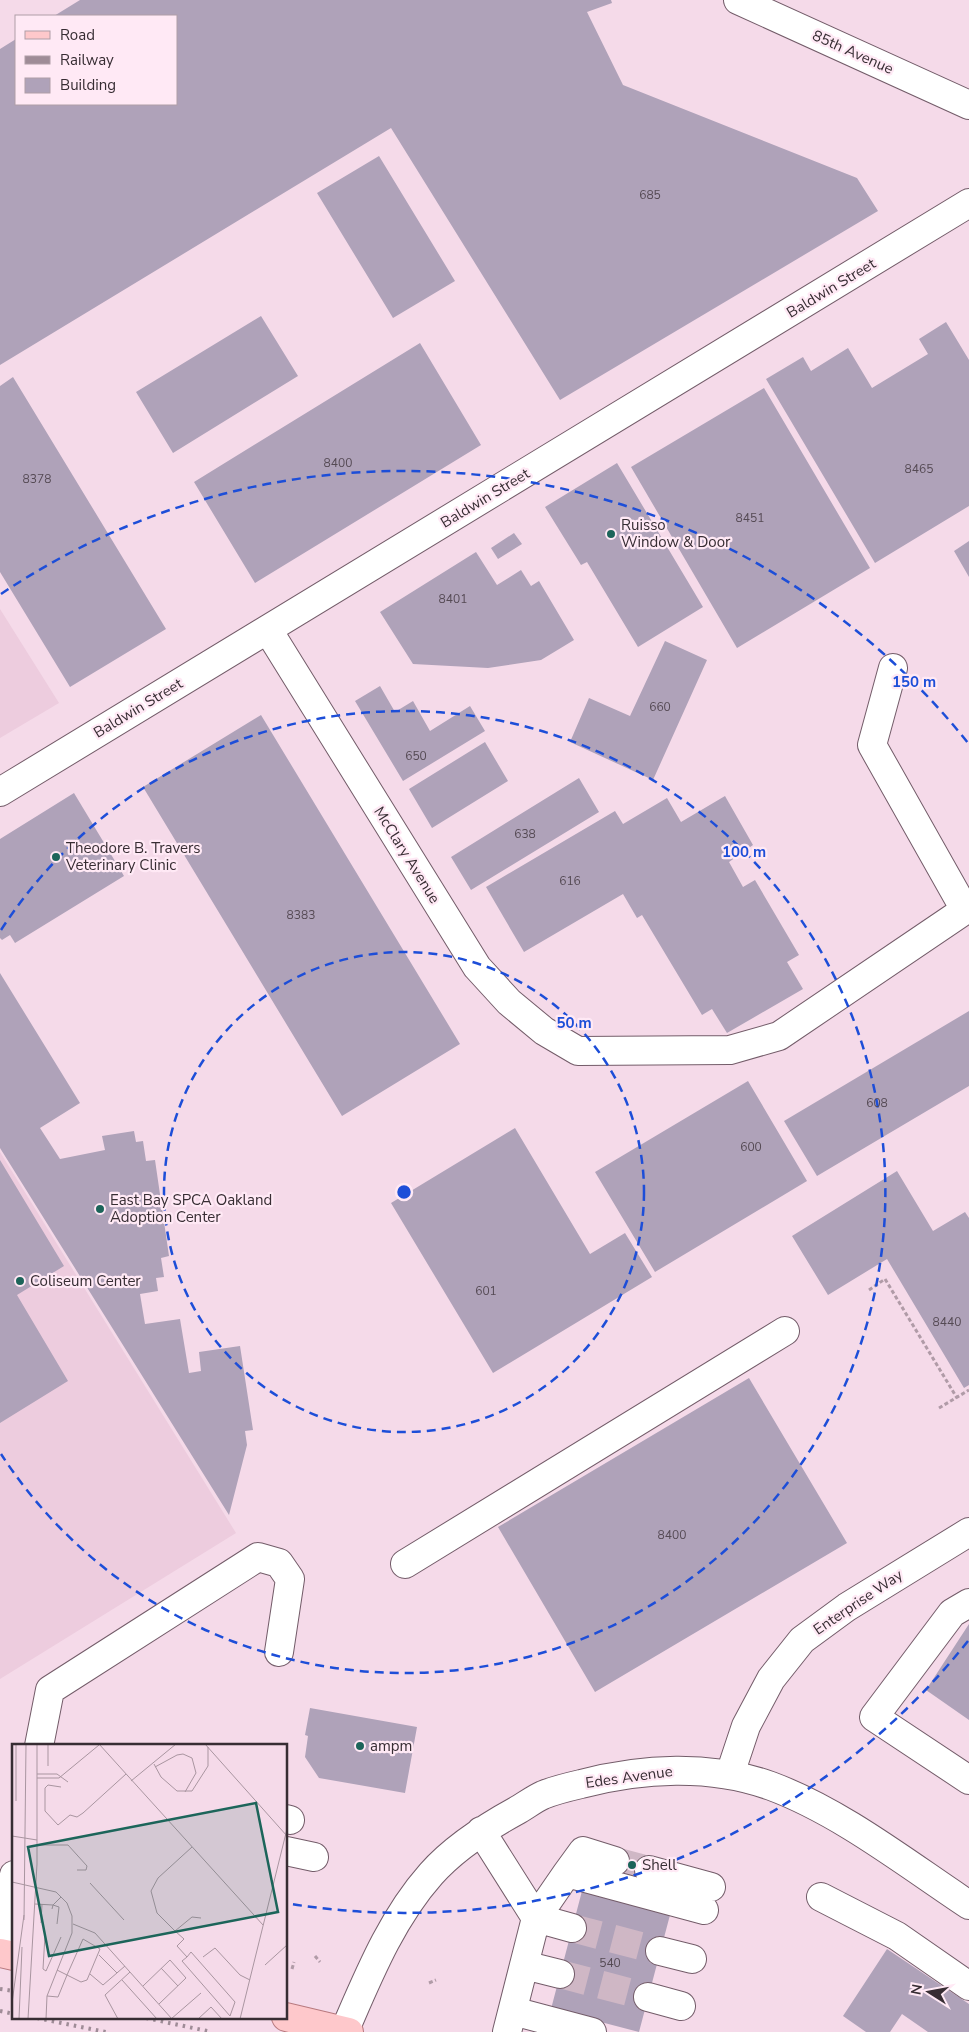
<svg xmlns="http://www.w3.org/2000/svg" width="969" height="2032" font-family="'Nunito Sans',sans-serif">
<rect width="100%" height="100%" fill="#f5dae9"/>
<!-- built -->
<path fill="#edccde" d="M0 609 59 703 0 738Z
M0 1152 236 1533 0 1679Z"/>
<!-- building -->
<path fill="#afa2b9" d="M80 0H611L612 3 587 12 623 85 857 178 878 211 560 400 391 128 0 365V49L16 39V104H176V16H54Z
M379 156 455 281 393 318 317 193Z
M261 316 298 376 173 453 136 392Z
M946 322 969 360V506L875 563 766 379 803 357 811 371 848 348 872 388 928 354 919 339Z
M420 343 481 445 255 583 194 482Z
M13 377 166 629 70 687 0 572V386Z
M764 388 870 568 737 648 631 467Z
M617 463 703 607 638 647 587 562 581 565 545 507Z
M514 533 522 544 498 559 491 548Z
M969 541V577L954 551Z
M476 552 497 585 521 570 531 586 539 581 574 640 541 660 488 668 413 664 380 612Z
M665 641 707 660 653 780 570 742 589 698 630 716Z
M380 686 395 712 413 701 430 731 470 706 485 731 403 781 355 701Z
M261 715 460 1044 342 1116 143 787Z
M485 742 508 781 432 828 409 789Z
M579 778 599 812 471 890 451 857Z
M74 793 124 876 15 943 10 935 2 940 0 938V839Z
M725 796 753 845 729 862 743 887 755 880 799 955 787 962 803 989 727 1033 712 1009 702 1015 642 915 637 918 623 894 524 952 486 887 615 811 623 824 667 798 681 822Z
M0 973 80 1103 40 1128 60 1159 105 1150 102 1136 134 1131 136 1142 143 1141 146 1161 155 1160 169 1256 161 1258 164 1277 156 1278 158 1291 140 1294 145 1324 180 1319 189 1373 201 1371 199 1352 240 1346 253 1430 245 1431 247 1445 229 1515 0 1148Z
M969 1011V1086L817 1176 784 1121Z
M748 1081 807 1181 655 1272 595 1172Z
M515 1128 590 1254 625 1233 652 1277 493 1373 391 1203Z
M0 1160 64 1266 17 1295 68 1381 0 1423Z
M897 1171 933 1231 965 1212 969 1218V1385L964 1388 887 1259 828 1295 792 1236Z
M749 1378 847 1543 595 1692 498 1527Z
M969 1624V1720L926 1690Z
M310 1708 417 1727 405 1793 319 1778 305 1757 308 1736 305 1735Z
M619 1849 653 1859 645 1884 611 1874Z
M582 1891 670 1915 639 2032 551 2009Z
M887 1949 969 2004V2032H928L902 2014 890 2032H866L843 2016Z"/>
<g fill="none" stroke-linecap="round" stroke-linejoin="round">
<!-- minor-tunnel -->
<path stroke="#cfb7c5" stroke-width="28" stroke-dasharray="28 14" stroke-linecap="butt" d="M615 1861 649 1870
M572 1928 660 1951
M560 1974 648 1997"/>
<defs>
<path id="minor" d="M738 0 969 105
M268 630 477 967 509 1002 544 1031 578 1051 730 1050 779 1036 965 910
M893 668 872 745 965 910 969 907
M0 792 969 203
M405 1564 785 1331
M969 1603 952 1613 874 1717 969 1780
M39 1746 50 1690 258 1557 279 1563 290 1579 279 1652
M730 1774 746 1726 771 1679 802 1640 847 1607 969 1532
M286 1819 290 1820
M481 1831 536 1918 507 2032
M286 1851 314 1857
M649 1870 711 1887
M567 1873 583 1851 615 1861
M821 1897 897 1936 969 1986
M572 1928 536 1918 567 1873 704 1910
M0 1945 14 1875
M660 1951 692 1959
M524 1965 560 1974
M648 1997 681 2006
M513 2011 592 2032
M344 2032C368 1977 391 1919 431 1874 454 1848 485 1828 516 1811 525 1806 534 1799 543 1795 555 1790 568 1787 581 1784 642 1768 710 1764 771 1786 841 1812 907 1864 969 1905"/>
<path id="major" d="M0 1953 14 1956
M286 2017 349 2032"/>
</defs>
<!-- minor casing -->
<use href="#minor" stroke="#735c69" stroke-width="30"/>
<!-- major casing -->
<use href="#major" stroke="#b87a7f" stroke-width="30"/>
<!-- path -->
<path stroke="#b09ba7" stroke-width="3" stroke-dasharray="4 2.5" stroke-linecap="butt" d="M869 1290 885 1279 957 1398
M939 1408 969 1390
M315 1956 320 1962
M292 1969 294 1962
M429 1983 436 1980"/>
<!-- minor -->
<use href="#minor" stroke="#fff" stroke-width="28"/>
<!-- major -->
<use href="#major" stroke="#fec8cb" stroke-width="28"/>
<!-- rail -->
<path stroke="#9f8c97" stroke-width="4" stroke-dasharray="2.5 5" stroke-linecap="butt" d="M0 1989 14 1991
M0 2011 14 2014
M37 2018 106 2032
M146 2018 212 2032"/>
</g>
<!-- distance rings -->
<g fill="none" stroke="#1d4ed8" stroke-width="2.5" stroke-dasharray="9 6">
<circle cx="404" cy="1192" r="240"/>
<path d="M1 930A481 481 0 1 1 1 1454"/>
<path d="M968 1641A721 721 0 0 1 291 1904M1 594A721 721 0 0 1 968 743"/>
</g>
<!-- markers -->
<g fill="#1c655a" stroke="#ffe9f5" stroke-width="2">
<circle cx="611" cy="534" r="5"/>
<circle cx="56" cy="857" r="5"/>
<circle cx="100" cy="1209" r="5"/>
<circle cx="20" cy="1281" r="5"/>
<circle cx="360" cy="1746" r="5"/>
<circle cx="632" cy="1865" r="5"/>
</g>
<g text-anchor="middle" stroke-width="4.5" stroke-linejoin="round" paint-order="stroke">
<!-- number labels -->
<g font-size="12" fill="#554a54">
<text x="650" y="199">685</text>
<text x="338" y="467">8400</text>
<text x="919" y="473">8465</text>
<text x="37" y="483">8378</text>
<text x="750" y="522">8451</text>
<text x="453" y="603">8401</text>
<text x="660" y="711">660</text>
<text x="416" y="760">650</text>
<text x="525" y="838">638</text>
<text x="570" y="885">616</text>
<text x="301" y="919">8383</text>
<text x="877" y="1107">608</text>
<text x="751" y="1151">600</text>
<text x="486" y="1295">601</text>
<text x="947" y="1326">8440</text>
<text x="672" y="1539">8400</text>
<text x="610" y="1967">540</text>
</g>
<!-- street labels -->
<g font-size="15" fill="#372d33" stroke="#ffe9f5">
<text transform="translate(853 52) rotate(24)" y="5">85th Avenue</text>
<text transform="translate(831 288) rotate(-31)" y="5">Baldwin Street</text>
<text transform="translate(485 498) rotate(-31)" y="5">Baldwin Street</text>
<text transform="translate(138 708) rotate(-31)" y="5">Baldwin Street</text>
<text transform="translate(407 855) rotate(58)" y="5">McClary Avenue</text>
<text transform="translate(858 1602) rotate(-34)" y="5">Enterprise Way</text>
<text transform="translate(629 1777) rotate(-8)" y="5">Edes Avenue</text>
</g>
<!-- poi labels -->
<g font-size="15" fill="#372d33" stroke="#ffe9f5" text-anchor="start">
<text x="621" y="530">Ruisso<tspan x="621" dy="17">Window &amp; Door</tspan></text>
<text x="66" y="853">Theodore B. Travers<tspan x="66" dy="17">Veterinary Clinic</tspan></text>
<text x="110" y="1205">East Bay SPCA Oakland<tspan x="110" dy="17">Adoption Center</tspan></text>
<text x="30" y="1286">Coliseum Center</text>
<text x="370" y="1751">ampm</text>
<text x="642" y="1870">Shell</text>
</g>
</g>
<!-- overview -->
<g transform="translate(12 1744)">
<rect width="275" height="275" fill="#f5dae9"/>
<path fill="none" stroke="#a995a0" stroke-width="1" d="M4 0V57M87 0 251 181M193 0 275 92M142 20 149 33 165 47H180L196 22V3M36 22V0M143 23 165 11 171 10 180 14 184 29 173 48M25 30H45L56 38M25 34H47L87 1M119 37 164 0M49 43 36 41 33 44V67L46 81 58 71 65 73 71 69 114 30M0 92 25 96M25 101H56L75 122 74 126H65M0 138 44 148 55 159 60 172V189L35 252 34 275M78 139 112 176M23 160 41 161 49 153M40 165 41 161 47 163 45 180M12 176 14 0M29 179 30 160M61 180 83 189 160 275M163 187 145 169 139 147 146 134 180 103M33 191 31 225 34 227 49 193M87 211 105 229M175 213 179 208 223 258 218 272 170 217 175 213 165 202 172 195 163 187 180 173 189 174M191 213 203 204 228 231 238 236M253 221 275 201M149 224 166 242M78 230 91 241 113 222M110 236 145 275M131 242 158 216 174 234 147 260M35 252 46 253 55 231 71 195 88 205 75 236 69 238 45 226M0 259 12 171M7 275 10 203M16 275 25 120V0M106 275 93 251 118 228M159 275 189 249M186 275 199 263 210 275M228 275 275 85"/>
<path fill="#1c655a" fill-opacity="0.15" stroke="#1c655a" stroke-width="2.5" d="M244 59 266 168 37 212 16 103Z"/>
<rect width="275" height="275" fill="none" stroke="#372d33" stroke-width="2.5"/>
</g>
<circle cx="404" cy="1192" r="8" fill="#1d4ed8" stroke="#ffe9f5" stroke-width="2.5"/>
<g font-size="15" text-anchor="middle" font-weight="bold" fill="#1d4ed8" stroke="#ffe9f5" stroke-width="4.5" stroke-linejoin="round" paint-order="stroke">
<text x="914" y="687">150 m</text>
<text x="744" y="857">100 m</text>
<text x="574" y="1028">50 m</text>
</g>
<!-- legend -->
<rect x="15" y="15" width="162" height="90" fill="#ffe9f5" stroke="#af9ea7"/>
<rect x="25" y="31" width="25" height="8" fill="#fec8cb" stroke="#af9ea7"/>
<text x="60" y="40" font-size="15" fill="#372d33">Road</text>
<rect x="25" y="56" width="25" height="8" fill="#9f8c97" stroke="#af9ea7"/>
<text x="60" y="65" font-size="15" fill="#372d33">Railway</text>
<rect x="25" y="78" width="25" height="15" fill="#afa2b9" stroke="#af9ea7"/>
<text x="60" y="90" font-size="15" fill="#372d33">Building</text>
<!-- north arrow -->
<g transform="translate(929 1992) rotate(281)" stroke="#ffe9f5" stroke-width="4" paint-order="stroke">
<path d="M0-4L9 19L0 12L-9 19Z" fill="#372d33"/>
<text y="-8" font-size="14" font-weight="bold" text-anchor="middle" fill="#372d33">N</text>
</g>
</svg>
